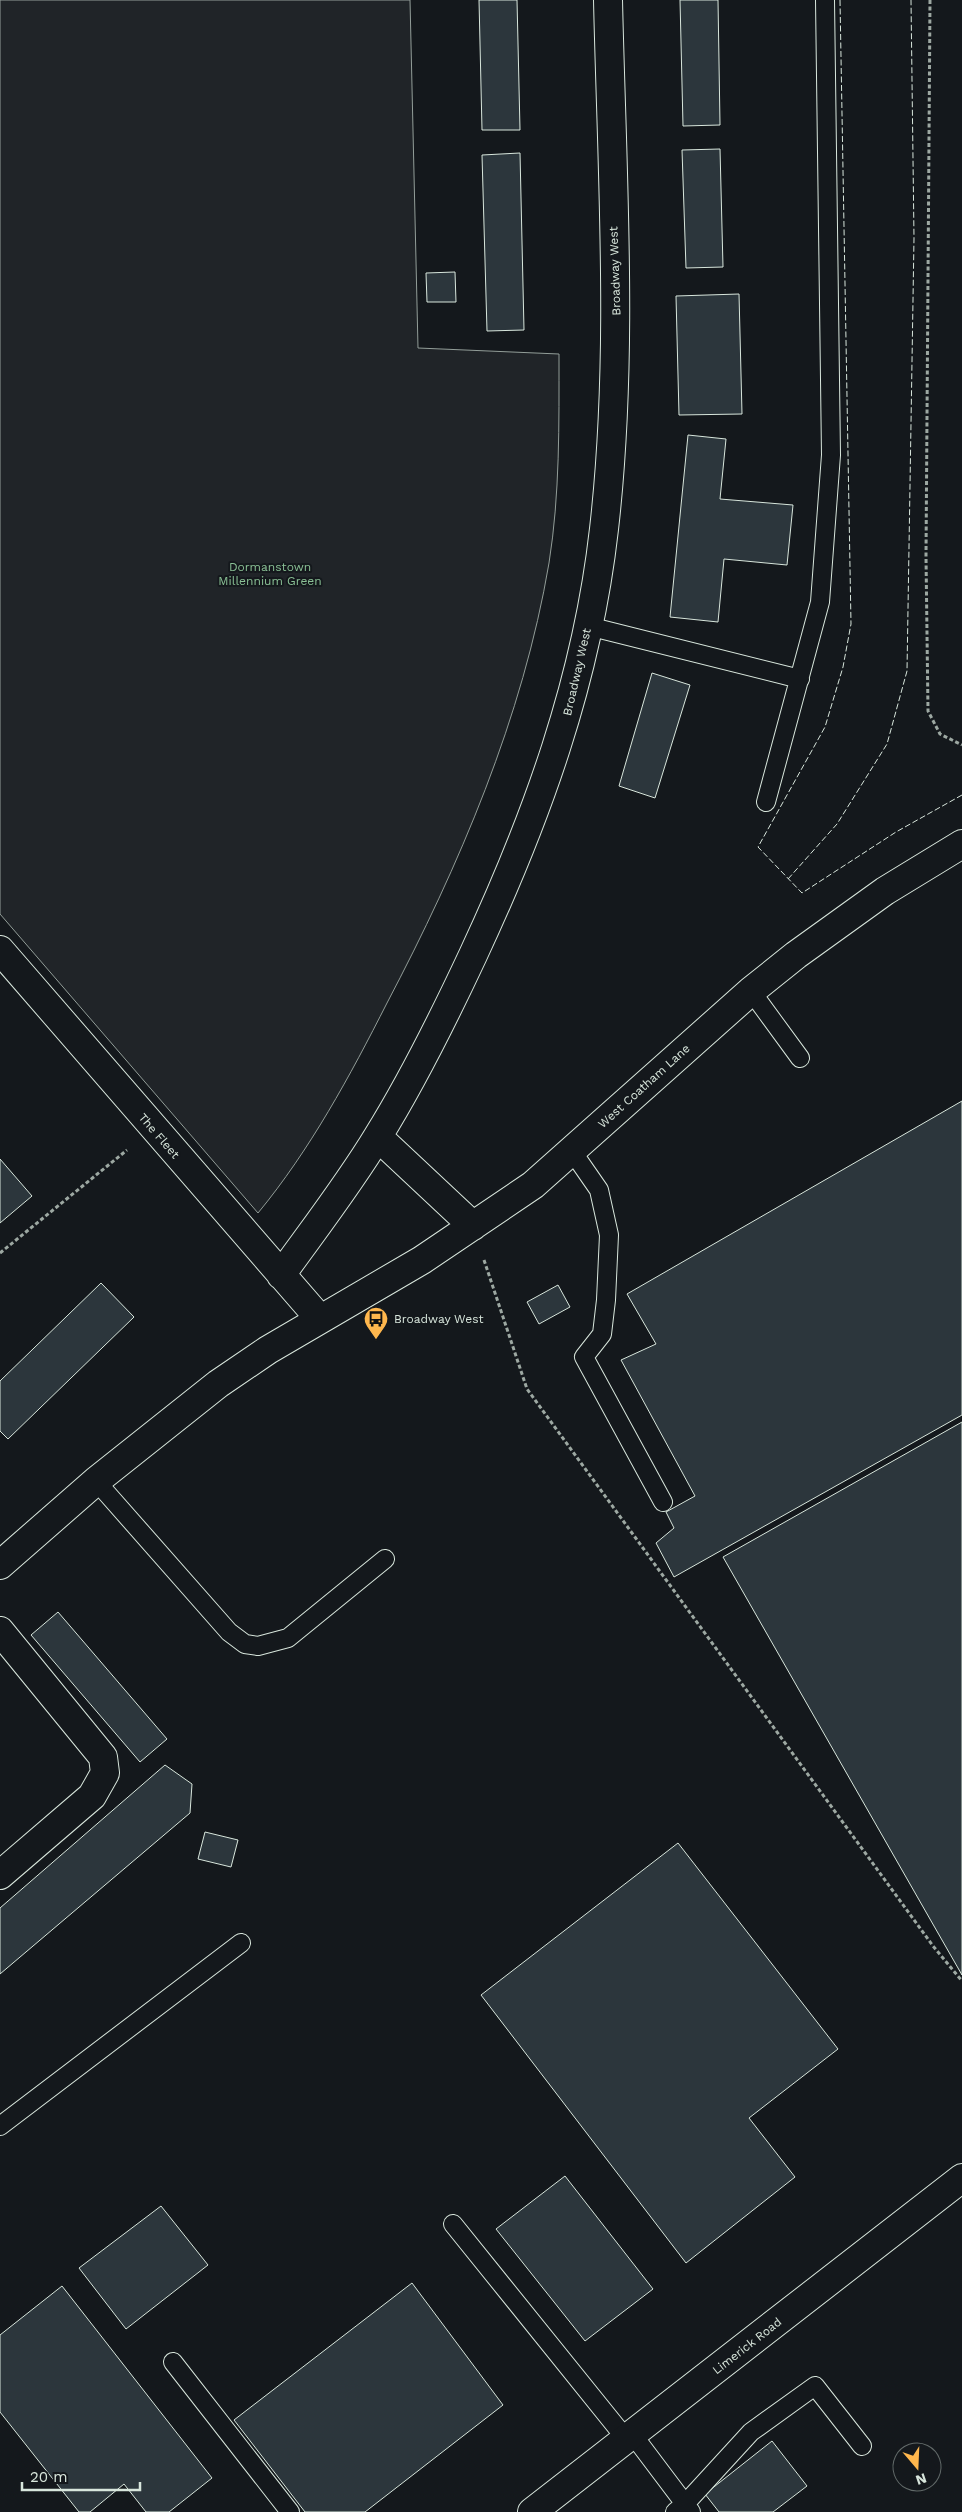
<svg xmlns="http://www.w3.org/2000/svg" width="962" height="2512" font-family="'Work Sans',sans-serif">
<rect width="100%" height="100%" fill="#14181c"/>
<!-- green -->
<path fill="#202428" stroke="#939e99" d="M0 0H410L418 348 559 354C559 424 560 494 549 563 523 717 459 866 387 1003 350 1076 310 1150 258 1213L0 914Z"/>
<!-- building -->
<path fill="#2c363c" stroke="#d8e6dc" d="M479 0H517L520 130H482Z
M680 0H718L720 125 683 126Z
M720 149 723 267 686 268 682 150Z
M520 153 524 330 487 331 482 155Z
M455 272 456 302H427L426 273Z
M739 294 742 414 679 415 676 296Z
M688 435 726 439 720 499 793 505 787 565 724 559 718 622 670 617Z
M652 673 690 685 655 798 619 786Z
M962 1101V1415L674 1577 656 1543 674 1528 666 1512 695 1496 621 1360 656 1344 627 1294Z
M0 1159 32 1196 0 1223Z
M101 1283 134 1317 8 1439 0 1431V1381Z
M558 1285 570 1307 539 1324 527 1302Z
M962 1422V1975L723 1557Z
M58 1612 167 1739 140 1762 31 1635Z
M165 1765 192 1784 190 1813 0 1974V1908Z
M205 1832 238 1840 231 1867 198 1859Z
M678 1843 838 2049 749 2118 795 2177 686 2263 481 1995Z
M565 2176 653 2289 585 2341 496 2229Z
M161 2206 208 2265 126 2329 79 2268Z
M412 2283 503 2405 365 2512H305L234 2420Z
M62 2286 212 2478 169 2512H146L124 2484 90 2512H79L0 2412V2335Z
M772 2441 807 2486 773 2512H719L705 2494Z"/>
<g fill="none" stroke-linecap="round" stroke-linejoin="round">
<defs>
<path id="lane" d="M588 626 800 679
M766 802 820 602 831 455 825 0
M751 991 800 1058
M572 1151 599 1190 609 1235 606 1300 602 1334 584 1357 663 1502
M96 1481 229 1632 245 1644 258 1646 288 1638 385 1559
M0 2126 241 1943
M453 2224 627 2440
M173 2362 290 2512
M633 2435 691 2512
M675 2512 685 2504 751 2432 815 2386 862 2446"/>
<path id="street" d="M0 950 320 1319
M378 1137 473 1226
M281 1275C314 1229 349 1184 378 1136 414 1078 444 1017 473 955 537 818 587 680 604 529 624 354 612 176 608 0
M0 1565 96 1481 218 1384 268 1350 422 1260 533 1185 751 991 796 955 885 891 962 844
M0 1631 103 1757 105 1773 92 1796 0 1875
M532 2512 962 2178"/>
</defs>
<!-- lane casing -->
<use href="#lane" stroke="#d8e6dc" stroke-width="20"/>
<!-- street casing -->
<use href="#street" stroke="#d8e6dc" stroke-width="30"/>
<!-- path -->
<path stroke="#9da8a2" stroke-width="3" stroke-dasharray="4 2.5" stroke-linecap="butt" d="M930 0 926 556 928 711 940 734 962 745
M0 1253 127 1150
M484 1260 527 1389 933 1946 962 1981"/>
<!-- lane -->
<use href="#lane" stroke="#14181c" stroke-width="18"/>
<!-- street -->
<use href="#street" stroke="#14181c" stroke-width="28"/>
<!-- fence -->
<path stroke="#d8e6dc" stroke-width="1" stroke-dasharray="6 2.5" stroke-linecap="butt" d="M840 0 851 624 843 667 825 727 758 847 802 893 896 832 962 795
M788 879 837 824 887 744 907 671 914 238 911 0"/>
</g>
<!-- icons -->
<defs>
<symbol id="bus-pin" viewBox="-11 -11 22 30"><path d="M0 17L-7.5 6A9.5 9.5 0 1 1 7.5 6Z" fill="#ffb74d" stroke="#14181c"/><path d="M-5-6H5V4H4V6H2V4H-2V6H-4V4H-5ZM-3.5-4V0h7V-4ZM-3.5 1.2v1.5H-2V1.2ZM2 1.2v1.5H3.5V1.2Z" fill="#111"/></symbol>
</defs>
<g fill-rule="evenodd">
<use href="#bus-pin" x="362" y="1305" width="28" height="38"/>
</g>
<g text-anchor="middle" stroke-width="4" stroke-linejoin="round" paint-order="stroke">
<!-- street labels -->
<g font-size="12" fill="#d8e6dc" stroke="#14181c">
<text transform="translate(615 271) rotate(-92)" y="4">Broadway West</text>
<text transform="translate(577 672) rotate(-77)" y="4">Broadway West</text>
<text transform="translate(644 1086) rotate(-42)" y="4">West Coatham Lane</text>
<text transform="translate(159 1136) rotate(49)" y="4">The Fleet</text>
<text transform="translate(747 2346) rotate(-38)" y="4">Limerick Road</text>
</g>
<!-- park labels -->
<g font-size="12" fill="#8ac095" stroke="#14181c">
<text x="270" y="571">Dormanstown<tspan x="270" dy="14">Millennium Green</tspan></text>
</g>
<!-- poi labels -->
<g font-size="12" fill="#d8e6dc" stroke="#14181c" text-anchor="start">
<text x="394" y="1323">Broadway West</text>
</g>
</g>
<!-- north arrow -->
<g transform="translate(917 2467) rotate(161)"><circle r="24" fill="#14181c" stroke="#626a69"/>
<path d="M0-4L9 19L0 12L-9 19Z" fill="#ffb74d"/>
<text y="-8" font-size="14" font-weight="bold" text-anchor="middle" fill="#d8e6dc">N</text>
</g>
<!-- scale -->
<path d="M22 2482v8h118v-8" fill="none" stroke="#d8e6dc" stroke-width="2.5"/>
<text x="30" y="2482" font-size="15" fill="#d8e6dc" stroke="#14181c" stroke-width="4" paint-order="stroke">20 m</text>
</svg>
